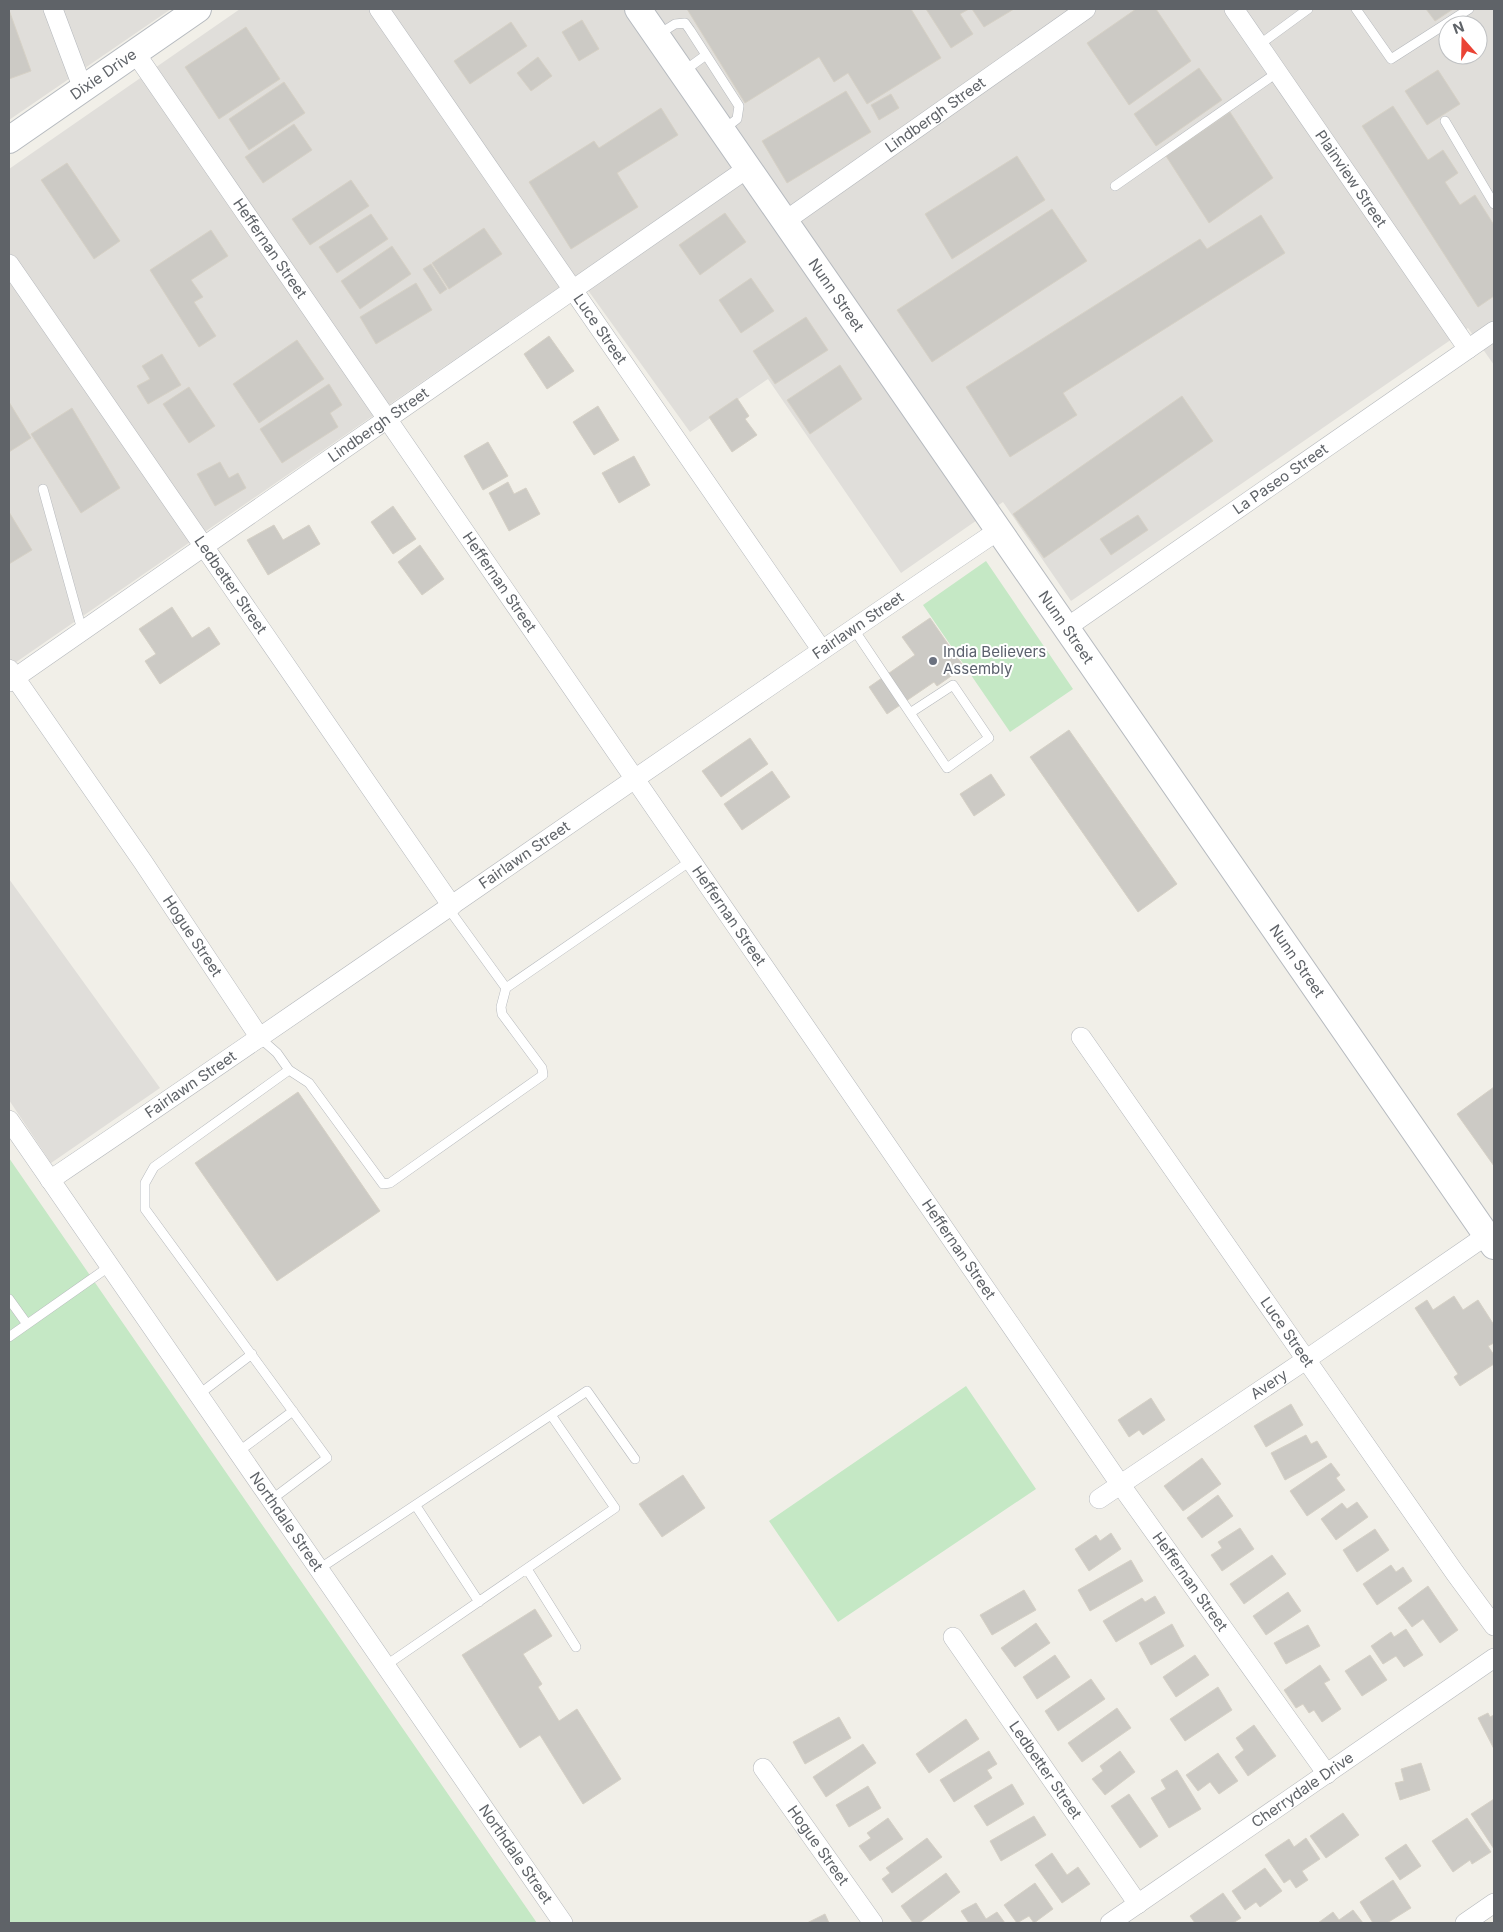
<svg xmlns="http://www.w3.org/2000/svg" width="1503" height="1932" font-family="Inter,sans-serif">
<rect width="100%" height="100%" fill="#f1efe8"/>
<!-- industrial -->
<path fill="#e0deda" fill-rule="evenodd" d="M9 9H171L9 120Z
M240 9H1494V365L1468 328 1071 601 1003 502 901 573 768 379 690 432 577 275 9 667V169ZM1448 25H1478V55H1448Z
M9 879 160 1088 51 1163 9 1100Z"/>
<!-- green -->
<path fill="#c5e8c5" d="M986 561 1073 689 1010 732 923 605Z
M9 1158 537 1923H9Z
M966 1386 1036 1489 838 1622 769 1521Z"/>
<!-- building -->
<path fill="#cccac5" stroke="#d6d1c6" d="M687 9H911L941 58 867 104 848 73 834 82 819 57 745 103Z
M926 9H969L960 14 973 34 951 48Z
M972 9H1014L984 27Z
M1136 9H1156L1191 61 1129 105 1087 43Z
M1426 9H1453L1435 21Z
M9 10 31 71 9 79Z
M582 20 599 49 579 61 562 32Z
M511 22 527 46 470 84 454 61Z
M246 27 280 79 219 119 185 67Z
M538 57 552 76 531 91 517 73Z
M1199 68 1222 100 1156 146 1134 114Z
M1438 70 1460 104 1427 125 1405 91Z
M284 82 305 113 249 150 229 119Z
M846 91 871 132 787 183 762 141Z
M891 94 899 108 879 120 871 105Z
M1393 106 1428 160 1443 150 1458 173 1445 182 1460 205 1475 195 1494 225V296L1478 307 1362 126Z
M661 108 678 135 617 173 638 207 571 249 529 182 594 141 599 148Z
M1230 112 1273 178 1209 223 1166 156Z
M294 124 312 150 263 183 245 157Z
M1017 156 1045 200 952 259 925 214Z
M67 163 120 241 94 259 41 180Z
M351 180 369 206 310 245 292 219Z
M1052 209 1087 261 932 362 897 310Z
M725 213 746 242 700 275 679 245Z
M371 214 388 239 337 273 319 247Z
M1261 215 1285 253 1063 393 1077 415 1010 457 966 387 1200 239 1207 249Z
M484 228 502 254 449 289 432 263Z
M211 230 228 256 191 280 203 297 194 302 216 336 199 347 150 270Z
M392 246 411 274 360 309 341 281Z
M431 264 447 289 440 294 423 269Z
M751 278 774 311 741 333 719 300Z
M416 283 432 310 376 344 360 317Z
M806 317 828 350 775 384 753 351Z
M549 336 574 371 547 389 524 354Z
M297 340 324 379 259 423 233 384Z
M162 354 181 385 148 404 137 386 150 379 142 366Z
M840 365 862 399 810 434 787 400Z
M329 384 342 405 330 413 338 427 282 463 260 429Z
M189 387 215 426 189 443 163 404Z
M1182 396 1213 441 1044 558 1013 514Z
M737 398 749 416 745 419 757 435 732 452 709 417Z
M9 402 31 438 9 452Z
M598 406 619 440 594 455 573 422Z
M72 408 120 488 81 513 31 434Z
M488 442 508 476 483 490 464 456Z
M634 456 650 485 619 503 602 473Z
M220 462 229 478 238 473 246 488 215 506 197 474Z
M508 482 514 494 526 488 540 514 509 531 489 493Z
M393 506 416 539 393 554 371 522Z
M9 512 32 550 9 564Z
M1138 515 1148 530 1111 555 1100 539Z
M274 525 283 540 309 525 320 544 268 575 247 540Z
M420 545 444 579 422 595 398 562Z
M172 607 192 638 209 627 220 644 160 684 145 661 156 654 139 629Z
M930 618 964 667 937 686 934 682 887 714 869 687 915 655 902 637Z
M1069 730 1177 884 1138 912 1030 757Z
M750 738 768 764 721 797 702 771Z
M772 771 790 797 742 830 724 804Z
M991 774 1005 795 974 816 960 794Z
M1494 1087V1166L1457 1114Z
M298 1092 380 1211 277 1281 195 1163Z
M1454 1296 1463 1310 1478 1300 1494 1325V1343L1488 1346 1494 1355V1364L1460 1386 1454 1377 1458 1374 1415 1308 1427 1300 1433 1310Z
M1151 1398 1165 1420 1143 1435 1139 1430 1129 1437 1118 1420Z
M1291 1404 1303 1425 1266 1447 1254 1426Z
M1306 1435 1311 1444 1317 1441 1327 1457 1285 1480 1271 1453Z
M1202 1458 1221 1484 1183 1511 1164 1486Z
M1331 1463 1340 1475 1336 1478 1345 1490 1307 1516 1290 1491Z
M683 1475 705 1508 662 1537 639 1504Z
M1218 1495 1233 1516 1202 1538 1187 1518Z
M1357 1502 1368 1517 1336 1540 1321 1519 1342 1503 1347 1509Z
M1240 1528 1254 1549 1222 1571 1211 1555 1222 1548 1218 1542Z
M1375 1529 1389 1550 1357 1572 1343 1550Z
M1111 1533 1121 1549 1089 1571 1075 1549 1096 1535 1100 1541Z
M1272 1555 1286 1574 1244 1604 1230 1584Z
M1131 1560 1143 1581 1090 1611 1078 1590Z
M1391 1565 1396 1572 1403 1567 1412 1581 1377 1605 1363 1584Z
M1428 1586 1458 1630 1440 1643 1423 1619 1412 1627 1398 1608Z
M1024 1590 1036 1610 992 1635 980 1615Z
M1288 1592 1301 1611 1266 1635 1253 1616Z
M1155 1596 1165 1613 1116 1642 1103 1621 1142 1598 1145 1602Z
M535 1609 552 1636 523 1654 542 1684 538 1687 559 1721 577 1709 621 1779 583 1804 540 1735 520 1748 462 1655Z
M1036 1623 1050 1643 1015 1667 1001 1648Z
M1172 1624 1184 1646 1151 1665 1139 1643Z
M1308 1625 1320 1646 1286 1664 1274 1643Z
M1406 1629 1423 1655 1404 1667 1396 1656 1383 1664 1371 1646 1391 1632 1394 1637Z
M1055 1655 1070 1677 1037 1699 1023 1677Z
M1195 1655 1209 1675 1176 1697 1163 1677Z
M1370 1655 1387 1680 1362 1696 1345 1671Z
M1320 1665 1330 1680 1324 1683 1341 1709 1322 1722 1314 1710 1309 1713 1303 1704 1296 1708 1284 1690Z
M1091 1679 1105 1699 1058 1731 1045 1711Z
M1218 1687 1232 1710 1185 1741 1170 1719Z
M1117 1708 1131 1728 1082 1762 1068 1743Z
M1488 1713 1490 1717 1494 1715V1749L1478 1718Z
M839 1717 851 1738 805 1764 793 1742Z
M966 1719 979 1739 929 1773 916 1754Z
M1254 1725 1276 1756 1248 1776 1235 1757 1244 1750 1236 1738Z
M863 1744 876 1763 826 1797 813 1777Z
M989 1751 997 1764 987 1770 992 1778 954 1802 940 1780Z
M1120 1751 1135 1772 1105 1795 1092 1779 1103 1771 1100 1766Z
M1218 1753 1238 1781 1219 1794 1210 1782 1198 1791 1186 1775Z
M1421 1763 1430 1790 1400 1800 1395 1783 1404 1781 1401 1769Z
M1177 1770 1201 1809 1169 1828 1151 1798 1166 1789 1161 1780Z
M1012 1784 1024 1804 987 1826 974 1806Z
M868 1786 881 1808 849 1827 836 1805Z
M1129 1794 1158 1836 1140 1848 1111 1806Z
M1494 1799V1849L1471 1814Z
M1343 1813 1359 1835 1326 1858 1310 1836Z
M1034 1816 1046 1835 1001 1861 990 1841Z
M888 1818 903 1839 870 1861 859 1846 871 1838 867 1833Z
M1467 1818 1491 1852 1472 1864 1470 1860 1453 1872 1432 1841Z
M927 1838 942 1857 892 1893 882 1879 890 1873 886 1868Z
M1306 1838 1320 1859 1302 1871 1308 1880 1296 1888 1290 1879 1284 1883 1265 1855 1289 1839 1294 1847Z
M1406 1844 1421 1866 1400 1880 1385 1858Z
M1052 1853 1067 1875 1078 1867 1090 1884 1062 1903 1035 1865Z
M1265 1868 1282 1891 1260 1907 1256 1902 1245 1910 1232 1891Z
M946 1873 960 1892 919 1923H913L901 1906Z
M1393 1880 1411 1908 1387 1923H1373L1360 1902Z
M1035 1883 1053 1909 1034 1923 1029 1916 1017 1923 1004 1905Z
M1223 1893 1241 1918 1233 1923H1195L1190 1916Z
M976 1903 986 1919 997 1912 1005 1923H969L961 1911Z
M1353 1910 1363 1923H1318L1333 1912 1339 1920Z
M825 1914 829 1923H807Z"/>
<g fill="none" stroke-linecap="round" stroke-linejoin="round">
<defs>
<path id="lane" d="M1356 9 1391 59 1469 9
M659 34 675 24 685 23 690 30 739 106 737 119 723 130
M1259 45 1308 9
M684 71 706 55
M1445 121 1494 204
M1115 186 1278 72
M43 489 82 630
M853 628 863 643 947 768 989 738 953 685 910 713
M506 988 692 860
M260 1038 277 1053 289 1070 309 1083 383 1184 390 1183 543 1075 542 1068 502 1014 501 1007 506 988 448 908
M9 1299 27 1324
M9 1337 110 1266
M198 1395 252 1354
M238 1452 293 1411
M271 1500 327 1458 145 1209V1183L154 1167 289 1070
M416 1506 479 1602
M319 1569 587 1391 635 1459
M527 1569 576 1647
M385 1666 615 1508 551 1415"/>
<g id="street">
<path d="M53 9 83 89"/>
<path id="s1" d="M379 9 821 649"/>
<path id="s2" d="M1234 9 1468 349"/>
<path id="s3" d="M136 54 1120 1484 1327 1774"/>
<path id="s4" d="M785 221 1086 9"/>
<path id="s5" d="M9 264 452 906"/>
<path id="s6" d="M1066 628 1494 331"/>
<path id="s7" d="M9 669 143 862 260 1038"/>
<path id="s8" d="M9 682 748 168"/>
<path id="s9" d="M1081 1037 1455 1573 1494 1626"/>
<path id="s10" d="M9 1120 563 1923"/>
<path id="s11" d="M50 1180C368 966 681 744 999 530"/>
<path id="s12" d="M1099 1499 1307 1359 1487 1235"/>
<path id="s13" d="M953 1637 1138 1904"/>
<path id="s14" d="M763 1768 873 1923"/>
<path id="s15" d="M1110 1923 1494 1658"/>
<path d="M1465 1923 1494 1903"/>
</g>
<g id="secondary">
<path id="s16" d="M638 9 1494 1246"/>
<path id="s17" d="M9 140 198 9"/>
</g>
</defs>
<!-- lane casing -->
<use href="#lane" stroke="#b5b8bc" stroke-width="10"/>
<!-- street casing -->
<use href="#street" stroke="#b5b8bc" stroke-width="20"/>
<!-- secondary casing -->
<use href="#secondary" stroke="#b6babf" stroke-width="28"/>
<!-- lane -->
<use href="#lane" stroke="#fff" stroke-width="9"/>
<!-- street -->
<use href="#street" stroke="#fff" stroke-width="19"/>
<!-- secondary -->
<use href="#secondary" stroke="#fff" stroke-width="26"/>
</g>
<!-- markers -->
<circle fill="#6b7280" stroke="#fff" stroke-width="2" cx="933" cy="661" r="5"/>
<g text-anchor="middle" stroke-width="4" stroke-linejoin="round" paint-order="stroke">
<!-- street labels -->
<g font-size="15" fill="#5f6368" stroke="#fff">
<text dy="5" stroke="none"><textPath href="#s17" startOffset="115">Dixie Drive</textPath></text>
<text dy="5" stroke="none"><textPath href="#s4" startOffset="184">Lindbergh Street</textPath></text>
<text dy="5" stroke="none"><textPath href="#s2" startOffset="206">Plainview Street</textPath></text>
<text dy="5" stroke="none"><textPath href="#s3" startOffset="236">Heffernan Street</textPath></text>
<text dy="5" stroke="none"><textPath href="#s16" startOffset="348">Nunn Street</textPath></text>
<text dy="5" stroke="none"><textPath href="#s1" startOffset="389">Luce Street</textPath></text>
<text dy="5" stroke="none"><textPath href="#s8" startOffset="450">Lindbergh Street</textPath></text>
<text dy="5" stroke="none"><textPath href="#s6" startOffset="261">La Paseo Street</textPath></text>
<text dy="5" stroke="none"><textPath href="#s3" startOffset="641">Heffernan Street</textPath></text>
<text dy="5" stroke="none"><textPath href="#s5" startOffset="390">Ledbetter Street</textPath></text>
<text dy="5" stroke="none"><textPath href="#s11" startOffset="980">Fairlawn Street</textPath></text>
<text dy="5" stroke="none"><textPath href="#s16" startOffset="752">Nunn Street</textPath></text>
<text dy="5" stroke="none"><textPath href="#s11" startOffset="575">Fairlawn Street</textPath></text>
<text dy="5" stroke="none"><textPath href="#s3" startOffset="1046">Heffernan Street</textPath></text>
<text dy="5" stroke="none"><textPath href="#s7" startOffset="324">Hogue Street</textPath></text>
<text dy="5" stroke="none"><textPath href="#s16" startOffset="1158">Nunn Street</textPath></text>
<text dy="5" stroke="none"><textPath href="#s11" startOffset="170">Fairlawn Street</textPath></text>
<text dy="5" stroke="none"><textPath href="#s3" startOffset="1451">Heffernan Street</textPath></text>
<text dy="5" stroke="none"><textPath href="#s9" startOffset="360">Luce Street</textPath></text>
<text dy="5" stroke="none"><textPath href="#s12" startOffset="205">Avery</textPath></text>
<text dy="5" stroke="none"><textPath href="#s10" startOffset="488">Northdale Street</textPath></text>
<text dy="5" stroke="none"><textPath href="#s3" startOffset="1856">Heffernan Street</textPath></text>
<text dy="5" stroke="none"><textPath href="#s13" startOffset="162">Ledbetter Street</textPath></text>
<text dy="5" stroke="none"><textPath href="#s15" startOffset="234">Cherrydale Drive</textPath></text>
<text dy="5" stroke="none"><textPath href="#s14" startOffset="95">Hogue Street</textPath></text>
<text dy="5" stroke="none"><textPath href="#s10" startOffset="892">Northdale Street</textPath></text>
</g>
<!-- worship labels -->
<g font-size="15" fill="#5b616d" stroke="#fff" text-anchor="start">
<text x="943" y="657">India Believers<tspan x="943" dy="17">Assembly</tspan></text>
</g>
</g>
<!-- border -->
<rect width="1503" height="1932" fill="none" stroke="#5f6368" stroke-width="20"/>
<!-- north arrow -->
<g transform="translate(1463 40) rotate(340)"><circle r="24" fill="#ffffff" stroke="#bfc1c3"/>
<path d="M0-4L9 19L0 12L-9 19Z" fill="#ea4335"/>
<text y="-8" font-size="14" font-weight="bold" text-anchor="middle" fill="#5f6368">N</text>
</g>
</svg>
